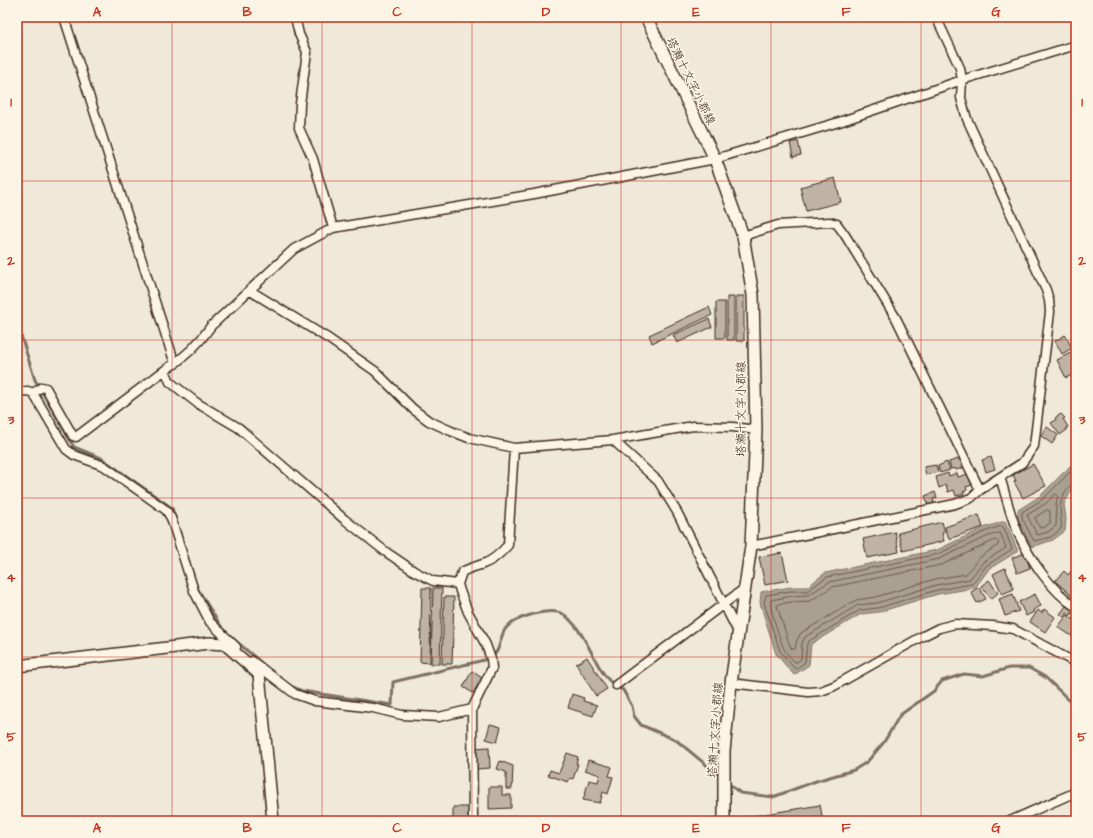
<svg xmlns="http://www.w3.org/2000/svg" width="1093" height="838" font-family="'Architects Daughter','Klee One',sans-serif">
<rect width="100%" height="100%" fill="#f0e9d9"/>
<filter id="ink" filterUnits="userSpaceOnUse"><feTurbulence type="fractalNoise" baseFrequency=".025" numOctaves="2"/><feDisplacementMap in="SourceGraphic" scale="8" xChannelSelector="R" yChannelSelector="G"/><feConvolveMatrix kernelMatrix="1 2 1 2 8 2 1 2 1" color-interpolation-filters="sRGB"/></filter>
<g filter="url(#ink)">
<!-- water -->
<path fill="#aaa091" stroke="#7e7163" d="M1076 460V486L1072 490 1064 504 1066 518 1065 531 1053 540 1032 547 1018 519V510L1040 496Z
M1005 521 1018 551 989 569 975 588 938 594 879 612 861 614 811 644 809 665 794 675 776 654 760 603 761 592 791 587H807L825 573 937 550 983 528Z"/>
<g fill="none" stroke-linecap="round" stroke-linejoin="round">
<!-- shore -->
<path stroke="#67594c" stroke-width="1" d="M1076 466 1043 499 1022 512V518L1034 541 1051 537 1061 529C1062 521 1059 509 1061 503 1063 495 1068 484 1076 483
M1056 494 1058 496C1054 506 1057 515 1056 526L1048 532 1037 535 1027 515 1045 504Z
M1047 510 1050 511V523L1045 527 1040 528 1035 518Z
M1002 526 1004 528 1012 549 986 566 972 584 937 590 878 608 860 610 809 641 807 644 805 662 796 669 794 668 780 651 764 603 766 595 791 591H807L827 577 938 554 984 532Z
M999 533 1001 534 1006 548 983 562 970 579 936 585 877 603 858 605 805 637 802 643 801 659 797 662H795C791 658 787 654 784 649 781 642 768 605 771 600L792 596 808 595 829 582 939 559 986 537Z
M996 540 999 543 998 545 979 558 966 574 935 579 876 597 856 600 801 633 797 640 795 649H792L790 646 777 606 778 604 792 602 810 601 832 587 941 565Z"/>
<!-- stream -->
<path stroke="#7e7163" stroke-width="3" d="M17 323 35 380 74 447 101 458 172 508 197 588 222 628
M230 636 265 666
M288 685 302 691 392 705 393 682 484 660C487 658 493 656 495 654 501 647 500 635 506 628 515 617 550 607 563 614 567 616 570 620 572 622 592 642 597 680 623 690L632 706 634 716 641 725 676 740 721 777
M727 782 740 793 773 797 816 781 854 770 867 762 884 742 900 715 934 691 942 681 964 674 983 676 1009 668H1029L1045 677 1069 700 1076 704"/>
</g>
<!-- building -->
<path fill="#beb3a4" stroke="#3b2a1e" d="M798 141 801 155 793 157 790 143Z
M835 178 841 202 806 211 800 187Z
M736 296H744V341H736Z
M727 297H734V340H727Z
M716 302H725V338H716Z
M709 307 712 315 652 343 649 335Z
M709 319 712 327 677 343 673 335Z
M1065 335 1072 348 1062 354 1055 341Z
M1076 350V373L1066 378 1057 360Z
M1061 414 1065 418 1063 419 1068 427 1066 428 1067 430 1060 435 1051 423 1056 420 1055 418Z
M1047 427 1058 435 1052 444 1041 436Z
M991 457 995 469 986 472 982 460Z
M961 458 965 467 956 470 955 468 951 469 949 462Z
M947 462 950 470 940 473 938 466Z
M1033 464 1046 486 1023 498 1014 482 1016 481 1013 475Z
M936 465 938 472 926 475 924 467Z
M948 473 949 476 957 473 958 477 968 474 972 485 966 487 967 490 963 492 964 494 956 496 954 490 948 492 946 485 939 488 936 477Z
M935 492 937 498 933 499 934 503 928 505 925 496Z
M979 515 983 527 949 539 945 527Z
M942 522 945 532 942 533 944 541 903 551 898 533Z
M895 532 899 552 867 558 863 539Z
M782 553 788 580 765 585 759 557Z
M1025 553 1030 568 1017 573 1012 558Z
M1005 568 1014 589 1002 594 993 574Z
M1064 571 1068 575 1071 571 1075 574 1072 578 1076 581V589L1071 595 1055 581Z
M989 580 998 593 991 599 981 586Z
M979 587 986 599 977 603 971 592Z
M422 588H431L430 663 420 662Z
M433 588H442L440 664H431Z
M1013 594 1019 611 1005 616 999 599Z
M1035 594 1041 606 1033 610 1034 612 1026 616 1019 602Z
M444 597H454L452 664H442Z
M1066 606 1073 611 1070 616 1067 613 1064 617 1060 614Z
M1044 609 1055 617 1045 632 1030 622 1038 610 1042 613Z
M1067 615 1074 620 1076 618V639L1058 627Z
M587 657 607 689 596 696 576 664Z
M472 671 482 678 473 693 463 687Z
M572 694 584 698 583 701 597 705 593 716 568 708Z
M490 724 501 727 497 742 486 739Z
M489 747 490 768 477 769 475 748Z
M567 753 578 757 576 764H578L573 779 570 778 568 782 548 775 550 770 559 773Z
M588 760 612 767 609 776 613 777 608 794 603 792 600 803 583 800 589 780 598 782 600 775 585 770Z
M500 761 513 766 512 789H506V772L497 769Z
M489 787H502V795H511V808L489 809Z
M820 805 823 821H742L741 818Z
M453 807H469V821H453Z"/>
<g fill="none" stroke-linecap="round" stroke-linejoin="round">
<defs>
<path id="street" d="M64 17 175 364
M295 17 299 34 307 52 300 104 299 128 313 159 333 228
M743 236 778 225 830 222 837 224 845 235 896 318 980 490
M249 290 329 339 375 371 413 409 429 421 451 431 469 438 514 448 613 440 693 426 733 427 756 430
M165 370 170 382 197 403 239 428 344 519 386 552 414 571 433 581 458 584
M17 392 28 391 33 393 66 449 74 455 104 466 166 510 171 518 194 591 210 622 236 647
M33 393 42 387 46 388 73 436 76 437 165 370C183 359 199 344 211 326L294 249 333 228 534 194 715 159 839 122 962 80 1076 45
M613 440 658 481 677 512 738 632
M1000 477C1006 496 1010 515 1018 533 1030 559 1051 591 1076 607
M751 546 955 504 971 498 980 490 1022 463 1034 446 1050 312 1049 300 1046 290 967 119 961 98 962 80 960 68 936 17
M252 661 295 694 315 701 373 708 402 715 439 717 472 709
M731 683 808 692 821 691 834 686 923 636 939 628 955 624 993 626 1013 629 1076 663
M616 685 745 588
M473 821 472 709 492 668 491 659 486 645 468 612 460 591 458 584 462 572C469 568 475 567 483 564 492 561 501 553 508 545L514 448
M1010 821 1076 792"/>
<path id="secondary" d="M646 17 715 159 743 236 753 295 756 430 751 546 731 683 724 751V821
M17 666 209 643 225 644 259 674 273 821"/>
</defs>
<!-- street casing -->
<use href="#street" stroke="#3b2a1e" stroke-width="11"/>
<!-- secondary casing -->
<use href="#secondary" stroke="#3b2a1e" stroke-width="14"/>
<!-- street -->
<use href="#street" stroke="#fcf5e5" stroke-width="8"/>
<!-- secondary -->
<use href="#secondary" stroke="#fcf5e5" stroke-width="11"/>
</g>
</g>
<!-- grid -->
<path fill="none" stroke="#c8321e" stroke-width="1" stroke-opacity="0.55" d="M172 17V821M322 17V821M472 17V821M621 17V821M771 17V821M921 17V821M17 181H1076M17 340H1076M17 498H1076M17 657H1076"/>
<g text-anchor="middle" stroke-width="3" stroke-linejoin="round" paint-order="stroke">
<!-- street labels -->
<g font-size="12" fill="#3b2a1e" stroke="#fcf5e5">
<text transform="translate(691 81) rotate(64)" y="4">塔瀬十文字小郡線</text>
<text transform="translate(741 409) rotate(-90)" y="4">塔瀬十文字小郡線</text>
<text transform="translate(715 730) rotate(-86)" y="4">塔瀬十文字小郡線</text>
</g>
</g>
<!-- margin -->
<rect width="1093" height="838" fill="none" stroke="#fcf5e5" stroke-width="44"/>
<rect x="22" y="22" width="1049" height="794" fill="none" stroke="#c8321e" stroke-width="1.5"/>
<g font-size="13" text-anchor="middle" font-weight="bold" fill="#c8321e">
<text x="97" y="16">A</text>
<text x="247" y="16">B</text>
<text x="397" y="16">C</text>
<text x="546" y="16">D</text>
<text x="696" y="16">E</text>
<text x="846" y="16">F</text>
<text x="996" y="16">G</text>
<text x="11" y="106">1</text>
<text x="1082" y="106">1</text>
<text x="11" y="265">2</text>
<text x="1082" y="265">2</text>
<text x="11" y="424">3</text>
<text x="1082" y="424">3</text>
<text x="11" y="582">4</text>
<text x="1082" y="582">4</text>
<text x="11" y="741">5</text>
<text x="1082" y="741">5</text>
<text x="97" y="832">A</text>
<text x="247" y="832">B</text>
<text x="397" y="832">C</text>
<text x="546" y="832">D</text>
<text x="696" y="832">E</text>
<text x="846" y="832">F</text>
<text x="996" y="832">G</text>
</g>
</svg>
